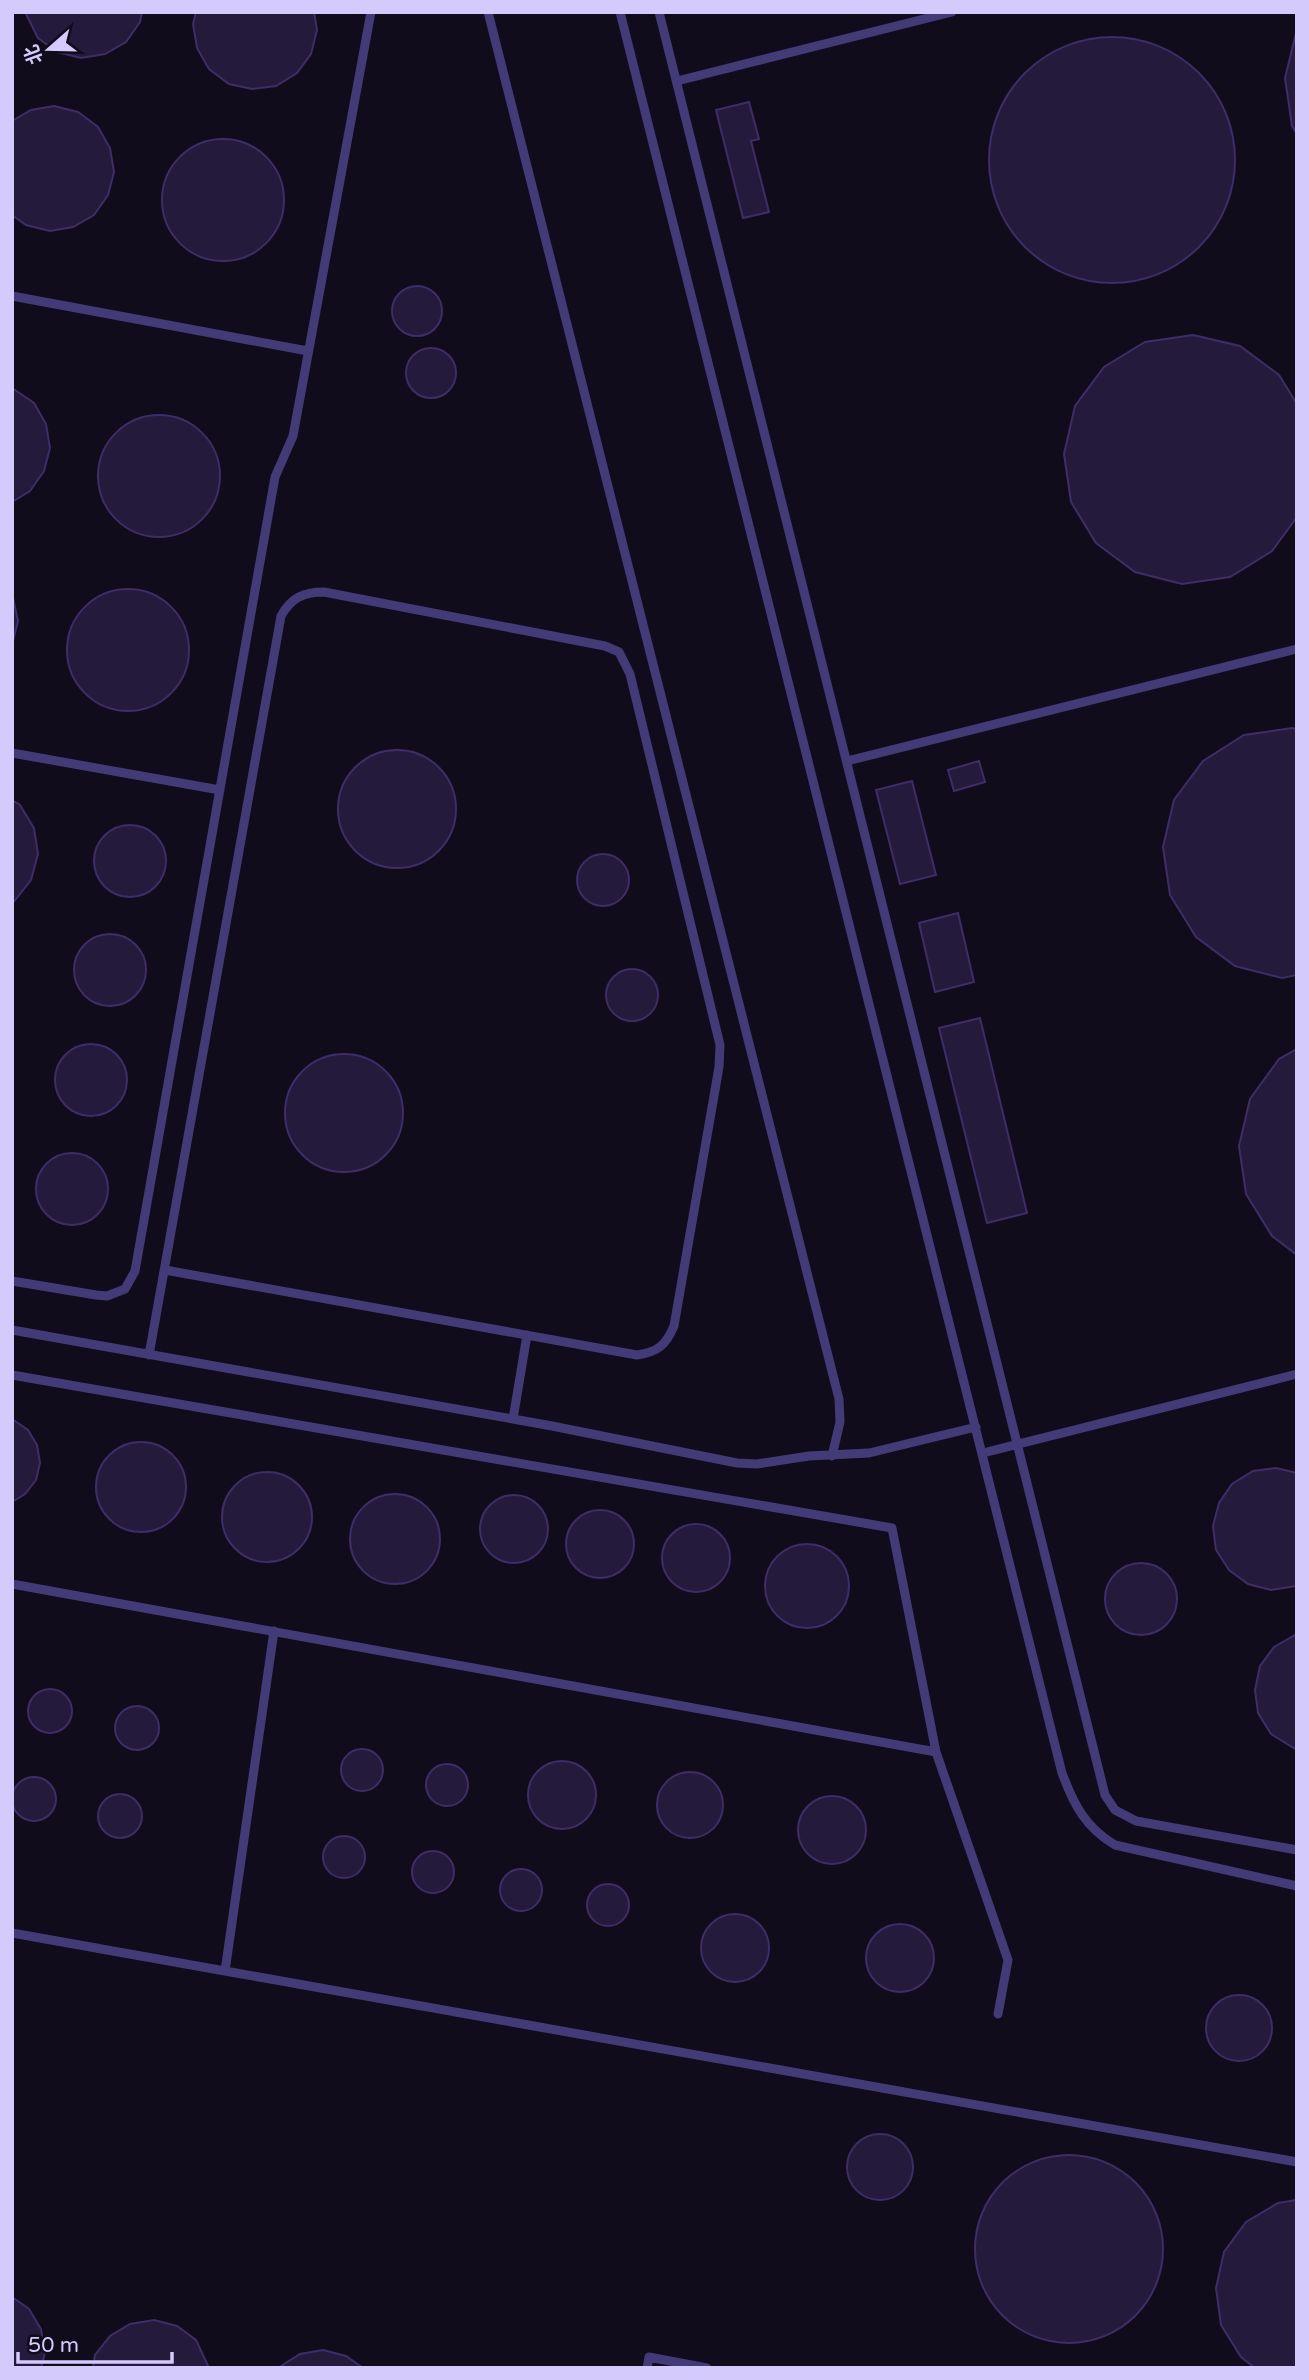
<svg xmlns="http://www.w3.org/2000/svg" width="1309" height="2380" font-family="'Varela Round','Noto Sans SC',sans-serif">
<rect width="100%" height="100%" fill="#110c1c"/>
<!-- building -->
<path fill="#241a3c" stroke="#3e2d66" stroke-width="2" d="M25 12H142L140 22 126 42 105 54 81 58 57 52 38 38Z
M196 12H314L317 30 311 54 297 73 276 86 252 89 229 84 209 69 197 48 193 24Z
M1297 29V134L1292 126 1285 78Z
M989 160a123 123 0 1 1 246 0a123 123 0 1 1-246 0Z
M749 102 759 139 751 141 769 212 743 218 716 110Z
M54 106 78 112 98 127 110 148 114 172 108 195 94 215 73 227 50 231 26 225 12 215V121L31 110Z
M162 200a61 61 0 1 1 122 0a61 61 0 1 1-122 0Z
M392 311a25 25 0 1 1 50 0a25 25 0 1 1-50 0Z
M1193 335 1240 346 1279 375 1297 404V517L1272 551 1230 577 1182 584 1135 572 1096 543 1071 502 1064 454 1075 406 1104 367 1145 342Z
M406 373a25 25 0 1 1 50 0a25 25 0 1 1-50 0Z
M12 388 34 403 46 424 50 448 44 471 30 491 12 502Z
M98 476a61 61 0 1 1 122 0a61 61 0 1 1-122 0Z
M67 650a61 61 0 1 1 122 0a61 61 0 1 1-122 0Z
M12 593 18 621 12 645Z
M1292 728 1297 729V975L1282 978 1235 966 1196 937 1170 895 1163 847 1174 800 1203 761 1244 735Z
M338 809a59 59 0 1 1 118 0a59 59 0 1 1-118 0Z
M979 761 985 782 954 791 948 770Z
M912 781 936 875 900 884 876 790Z
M12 800 20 805 34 828 38 854 31 880 12 904Z
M94 861a36 36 0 1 1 72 0a36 36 0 1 1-72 0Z
M577 880a26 26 0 1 1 52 0a26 26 0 1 1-52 0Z
M958 913 974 982 935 992 919 923Z
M74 970a36 36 0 1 1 72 0a36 36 0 1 1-72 0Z
M606 995a26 26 0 1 1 52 0a26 26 0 1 1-52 0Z
M980 1018 1027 1213 987 1223 939 1028Z
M55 1080a36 36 0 1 1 72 0a36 36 0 1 1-72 0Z
M1297 1049V1255L1272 1236 1246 1194 1239 1146 1250 1099 1279 1059Z
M285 1113a59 59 0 1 1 118 0a59 59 0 1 1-118 0Z
M36 1189a36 36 0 1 1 72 0a36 36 0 1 1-72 0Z
M12 1419 28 1430 37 1445 40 1463 36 1480 25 1494 12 1502Z
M96 1487a45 45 0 1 1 90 0a45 45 0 1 1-90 0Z
M1276 1468 1297 1473V1586L1271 1590 1248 1584 1229 1570 1216 1550 1213 1526 1219 1503 1232 1484 1253 1471Z
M222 1517a45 45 0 1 1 90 0a45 45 0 1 1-90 0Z
M350 1539a45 45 0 1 1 90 0a45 45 0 1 1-90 0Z
M480 1529a34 34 0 1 1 68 0a34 34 0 1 1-68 0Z
M566 1544a34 34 0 1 1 68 0a34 34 0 1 1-68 0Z
M662 1558a34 34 0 1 1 68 0a34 34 0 1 1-68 0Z
M765 1586a42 42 0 1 1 84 0a42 42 0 1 1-84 0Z
M1105 1599a36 36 0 1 1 72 0a36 36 0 1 1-72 0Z
M1297 1634V1750L1271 1734 1258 1713 1255 1690 1260 1666 1274 1647Z
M28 1711a22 22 0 1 1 44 0a22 22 0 1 1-44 0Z
M115 1728a22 22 0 1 1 44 0a22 22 0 1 1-44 0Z
M341 1770a21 21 0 1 1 42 0a21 21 0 1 1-42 0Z
M528 1795a34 34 0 1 1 68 0a34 34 0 1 1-68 0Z
M426 1785a21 21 0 1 1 42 0a21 21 0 1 1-42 0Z
M657 1805a33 33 0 1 1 66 0a33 33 0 1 1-66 0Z
M12 1799a22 22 0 1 1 44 0a22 22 0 1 1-44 0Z
M98 1816a22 22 0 1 1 44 0a22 22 0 1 1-44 0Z
M798 1830a34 34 0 1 1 68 0a34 34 0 1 1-68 0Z
M323 1857a21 21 0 1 1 42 0a21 21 0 1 1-42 0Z
M412 1872a21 21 0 1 1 42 0a21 21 0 1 1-42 0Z
M500 1890a21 21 0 1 1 42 0a21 21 0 1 1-42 0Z
M587 1905a21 21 0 1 1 42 0a21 21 0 1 1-42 0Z
M701 1948a34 34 0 1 1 68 0a34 34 0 1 1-68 0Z
M866 1958a34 34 0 1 1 68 0a34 34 0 1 1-68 0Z
M1206 2028a33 33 0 1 1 66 0a33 33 0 1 1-66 0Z
M847 2167a33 33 0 1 1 66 0a33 33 0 1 1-66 0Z
M975 2249a94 94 0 1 1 188 0a94 94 0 1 1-188 0Z
M1297 2200V2368H1255L1241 2357 1221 2325 1216 2288 1224 2252 1246 2222 1278 2203Z
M12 2297 29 2309 41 2329 45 2353 41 2368H12Z
M154 2320 177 2326 196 2340 209 2368H93L95 2355 110 2336 130 2324Z
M323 2350 346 2356 363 2368H278L300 2354Z"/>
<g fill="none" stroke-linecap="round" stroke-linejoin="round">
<!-- service -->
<path stroke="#433a78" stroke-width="9" d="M488 12 839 1399 840 1422 832 1456
M620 12 1062 1773C1074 1805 1085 1827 1115 1845L1297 1886
M659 12 1105 1795 1115 1810 1136 1821 1297 1850
M677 81 952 12
M12 296 308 351
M12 753 220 790
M847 761 1297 649
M12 1281 96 1295 107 1296 125 1289 135 1271 275 477 293 436 371 12
M12 1330 552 1426 737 1463 757 1464 809 1456 869 1453 976 1427
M149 1355 281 616C291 598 303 592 324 592L605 646 619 652 630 674 720 1045 719 1067 674 1326C666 1345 658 1352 637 1355L165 1270
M12 1375 892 1528 936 1752 1008 1960 998 2014
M513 1419 527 1335
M983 1453 1297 1374
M12 1584 936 1752
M12 1933 225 1971 274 1631
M225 1971 1297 2162
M647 2368 649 2357 707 2368"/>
</g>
<!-- border -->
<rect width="1309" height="2380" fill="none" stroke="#d5cafc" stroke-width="28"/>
<!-- north arrow -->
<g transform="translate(49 49) rotate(250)" stroke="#110c1c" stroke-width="5" paint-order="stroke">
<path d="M0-5L12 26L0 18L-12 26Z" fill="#d5cafc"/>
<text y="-10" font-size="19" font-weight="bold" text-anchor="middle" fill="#d5cafc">北</text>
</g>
<!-- scale -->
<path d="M18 2352v10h154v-10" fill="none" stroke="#d5cafc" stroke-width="3.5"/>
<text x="28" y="2352" font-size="21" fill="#d5cafc" stroke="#110c1c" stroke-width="5" paint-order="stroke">50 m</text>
</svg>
